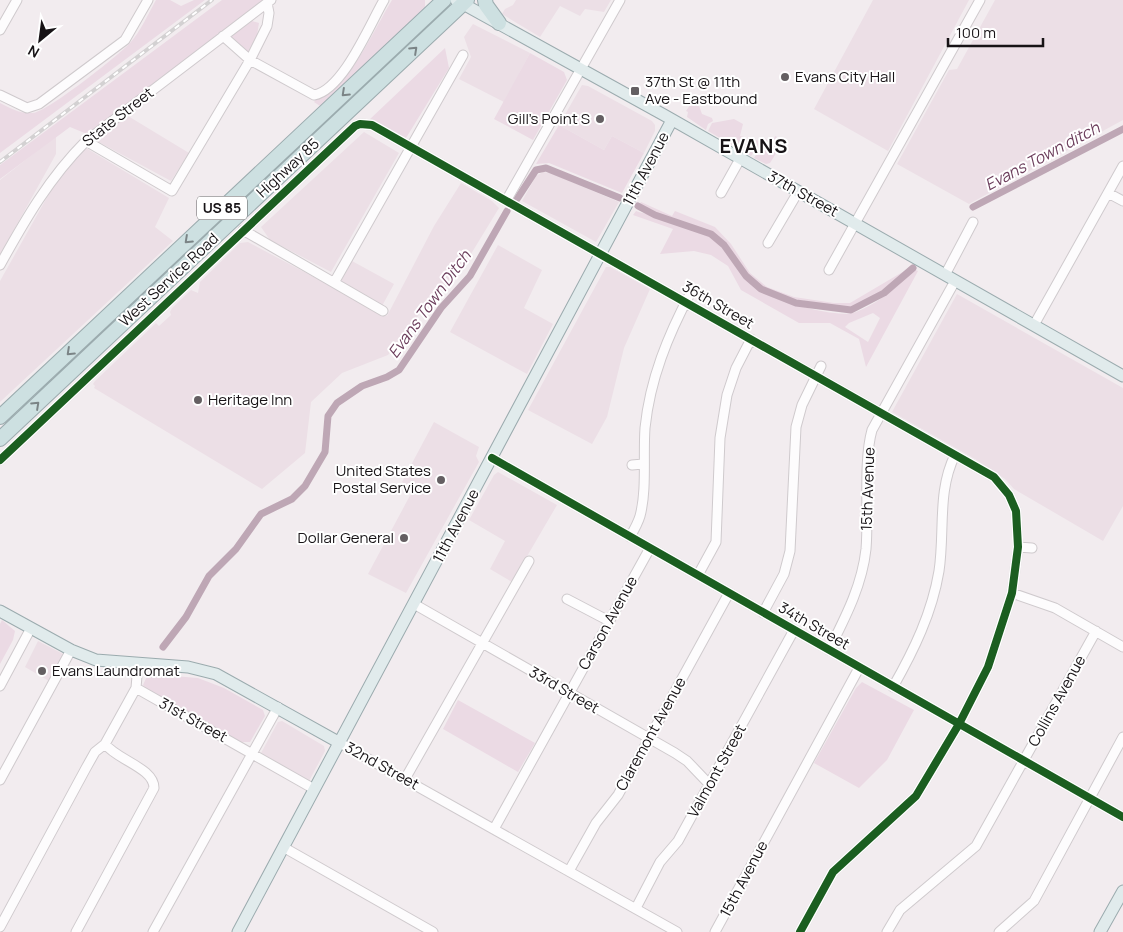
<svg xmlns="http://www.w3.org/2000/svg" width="1123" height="932" font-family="Manrope,sans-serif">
<rect width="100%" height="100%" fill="#f2ecef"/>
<!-- built -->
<path fill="#ecdfe6" d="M516 0H611L604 12 585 9 580 16 560 6 540 37 502 14 505 9 513 5Z
M873 0H969L888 151 814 109Z
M995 0H1123V120L969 204 897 164 949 70 957 69Z
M473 24 530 53 504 102 459 79 471 57 464 37Z
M582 85 588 86 652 121 655 125V131L644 153 612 136 604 150 559 125Z
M128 116 189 153 171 181 95 140Z
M364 132 399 153 331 272 270 240 261 227Z
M56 136V154L0 255V180Z
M86 148 169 198 155 227 173 241 0 402V281L59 176Z
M543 172 551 173 619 202 596 242 522 201 536 176Z
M461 183 492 201 499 208 460 272 444 289 438 286 410 328 388 355 342 373 311 402 305 453 262 489 94 388 95 386 93 384 95 381 156 323 159 326 171 315 170 312 172 308 191 290 198 293 200 282 240 243 248 242 387 316 434 226Z
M498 245 542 270 524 308 553 324 527 374 450 332Z
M352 261 394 284 382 306 341 281Z
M606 267H610L650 289 624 348 607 417 592 444 528 410Z
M957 294 1123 388V506L1103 541 1014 489 1005 479 975 459 892 412Z
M434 422 479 447 476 456 479 462 406 593 368 574 414 488 402 482Z
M498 472 557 505 512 582 490 569 505 541 469 520 494 475Z
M38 641 63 654 49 681 25 667Z
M282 721 324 746 325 751 309 781 261 753 278 722Z"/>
<!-- green -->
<path fill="#ebdae4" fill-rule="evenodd" d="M156 0H170L181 6 194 0H205L0 153V103C10 108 20 114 33 113 47 112 118 56 130 43 141 31 148 14 156 0Z
M222 0H264L87 134 70 127 0 179V165Z
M392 0H425V8L320 106 314 102 319 96C347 92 377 24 392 0Z
M252 21 259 23 257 35 247 54 229 38Z
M445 48 449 68 406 138 369 120Z
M530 53 564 72 567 80 533 140 494 119Z
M698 103 702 114 712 118 713 121 708 124 706 130 687 117 688 112 686 111 690 105Z
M734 119 743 124 740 136 760 141 761 137 773 142 775 136 777 137 774 143 780 147 770 163 766 164 754 158 756 155 753 153 751 156 708 131 712 123Z
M559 125 604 150 612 136 644 153 622 193 549 163 536 164Z
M641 202 672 216 675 211 715 227 731 244 750 273 767 287 794 297 834 303H850L911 267 883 291 851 308 785 298 763 288 748 275 725 244 713 233 655 213 639 205Z
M636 211C656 217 687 223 705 233 726 245 736 271 754 286 770 299 836 320 856 312 875 305 902 285 913 269L918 271 866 367 859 339 830 323H799L741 290 728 266 711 255 694 251 660 254 673 229 633 215ZM873 313 880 318 868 342 845 327 849 323Z
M2 620 15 631 13 640 0 664V624Z
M148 674 198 678 224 688 263 710 265 716 250 742H241L146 689 143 685Z
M862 682 914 710 887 760 859 788 814 763 856 688Z
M458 700 535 743 518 772 443 729Z"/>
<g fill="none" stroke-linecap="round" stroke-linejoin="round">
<!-- canal -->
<path stroke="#bea7b5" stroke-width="7" d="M517 199 536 170 546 168 620 198
M638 206 655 215 711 234 724 245 746 276 761 289 796 303 851 310 884 293 913 268
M973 207 1123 129
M163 647 186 617 209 576 236 549 261 514 292 499 305 486 325 452 328 416 337 403 362 386 387 377 399 370 441 308 470 276 507 211"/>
<defs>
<path id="minor" d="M0 30 17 0
M223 36 250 60 314 95C343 90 370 24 384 0
M0 95 27 108 39 104 125 40 148 0
M86 141 172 191 250 60 267 26 269 13 267 3
M721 193 740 159
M1108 193 1123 201
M506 201 620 0
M243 230 383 311
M768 243 798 192
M0 265C25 220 49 178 86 141L271 0
M829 270 980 0
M945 275 973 222
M335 281 463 55
M1034 325 1123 166
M492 458 1123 817
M0 460 355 126 360 124 372 125 994 477 1009 495 1016 511 1018 547 1012 593 988 667 959 724 916 796 833 872 800 932
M632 465 643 464
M630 537C634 530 638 523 640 516 647 490 643 456 645 428 650 379 668 335 691 292
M1018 547 1032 548
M698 575 716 542 720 438 727 395 736 368 751 339
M1012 593 1055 608 1123 647
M567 599 609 621
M414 604 675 753 687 761 709 784
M763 613 784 574 790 551 796 427 802 405 821 366
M829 650C845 618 862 586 866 549 869 514 863 462 872 430L955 281
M0 686 31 628
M893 687C914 650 932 613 939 571 945 531 937 491 955 455
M136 688 314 789
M340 743 677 932
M105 744 136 688 138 664
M405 779 529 561
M0 780 71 650
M494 829 650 548
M283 847 433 932
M569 871 596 823 618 795 729 593
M636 908 660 862 678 841 794 630
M0 927 86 768 95 752 105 744C117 760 154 768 154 788L76 932
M153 932 278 707
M715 932 859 668
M887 932 900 910 976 846 1096 631
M999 932 1034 901 1123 737"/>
<path id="major" d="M456 0 664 115 1123 376
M0 611 71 650 96 660 188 667 216 674 340 743
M238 932 672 120
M1100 932 1123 891"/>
<path id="highway" d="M485 0 486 5 499 23
M0 417 444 0
M0 439 467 0"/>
</defs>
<!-- minor casing -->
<use href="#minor" stroke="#cfcacd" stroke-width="11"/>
<!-- major casing -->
<use href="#major" stroke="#9babae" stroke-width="13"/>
<!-- highway casing -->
<use href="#highway" stroke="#9babae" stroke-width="16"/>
<!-- minor -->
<use href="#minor" stroke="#fdfcfd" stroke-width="9"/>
<!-- major -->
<use href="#major" stroke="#e1ebec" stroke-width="11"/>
<!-- highway -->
<use href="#highway" stroke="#cde0e1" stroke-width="14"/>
<defs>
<path id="rail" d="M0 162 212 0"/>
</defs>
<!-- rail casing -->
<use href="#rail" stroke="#d3d1d2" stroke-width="4"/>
<!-- rail -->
<use href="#rail" stroke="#fff" stroke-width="2" stroke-dasharray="5.5" stroke-linecap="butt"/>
<defs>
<path id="cycleway" d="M492 458 1123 817
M0 460 355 126 360 124 372 125 994 477 1009 495 1016 511 1018 547 1012 593 988 667 959 724 916 796 833 872 800 932"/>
</defs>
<!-- cycleway casing -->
<use href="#cycleway" stroke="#fff" stroke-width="11"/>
<!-- cycleway -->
<use href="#cycleway" stroke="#1b5e20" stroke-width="8"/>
</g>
<!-- one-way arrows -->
<defs><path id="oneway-chevron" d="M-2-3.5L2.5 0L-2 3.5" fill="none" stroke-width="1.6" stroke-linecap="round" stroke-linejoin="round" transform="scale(1.25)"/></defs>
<g stroke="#7b8486">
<use href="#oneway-chevron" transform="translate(414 50) rotate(-43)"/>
<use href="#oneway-chevron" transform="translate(345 93) rotate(137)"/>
<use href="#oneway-chevron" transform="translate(188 240) rotate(137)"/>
<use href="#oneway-chevron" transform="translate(70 352) rotate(137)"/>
<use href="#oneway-chevron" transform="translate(36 405) rotate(-43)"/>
</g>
<!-- markers -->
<g fill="#645f62" stroke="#fff" stroke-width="2">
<circle cx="785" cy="77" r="5"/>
<rect x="630" y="86" width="10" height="10" rx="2.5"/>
<circle cx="600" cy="119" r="5"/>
<circle cx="198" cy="400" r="5"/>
<circle cx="441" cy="480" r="5"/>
<circle cx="404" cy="538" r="5"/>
<circle cx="42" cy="671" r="5"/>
</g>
<g text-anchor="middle" stroke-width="4" stroke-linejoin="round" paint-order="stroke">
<!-- shield labels -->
<rect fill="#fff" stroke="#5d5a5c" stroke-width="1" x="197" y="196.5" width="50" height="23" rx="4"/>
<g font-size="14" font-weight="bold" fill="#171316">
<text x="222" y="213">US 85</text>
</g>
<!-- poi labels -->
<g font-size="15" fill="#171316" stroke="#fff" text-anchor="start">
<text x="795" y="82">Evans City Hall</text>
<text x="645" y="87">37th St @ 11th<tspan x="645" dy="17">Ave - Eastbound</tspan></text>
<text x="590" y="124" text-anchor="end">Gill's Point S</text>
<text x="208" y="405">Heritage Inn</text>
<text x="431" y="476" text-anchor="end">United States<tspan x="431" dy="17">Postal Service</tspan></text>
<text x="394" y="543" text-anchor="end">Dollar General</text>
<text x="52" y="676">Evans Laundromat</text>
</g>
<!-- street labels -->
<g font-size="15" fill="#171316" stroke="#fff">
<text transform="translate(118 117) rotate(-38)" y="5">State Street</text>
<text transform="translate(288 168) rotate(-43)" y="5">Highway 85</text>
<text transform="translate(646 169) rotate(-62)" y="5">11th Avenue</text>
<text transform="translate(803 194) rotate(29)" y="5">37th Street</text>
<text transform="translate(169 280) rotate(-43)" y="5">West Service Road</text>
<text transform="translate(718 305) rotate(30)" y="5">36th Street</text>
<text transform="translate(868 489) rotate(-88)" y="5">15th Avenue</text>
<text transform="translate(456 526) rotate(-62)" y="5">11th Avenue</text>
<text transform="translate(608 623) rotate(-61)" y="5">Carson Avenue</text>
<text transform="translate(814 626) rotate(30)" y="5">34th Street</text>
<text transform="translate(564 690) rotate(30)" y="5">33rd Street</text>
<text transform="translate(1057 701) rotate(-61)" y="5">Collins Avenue</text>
<text transform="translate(193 720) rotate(29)" y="5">31st Street</text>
<text transform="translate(651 734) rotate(-61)" y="5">Claremont Avenue</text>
<text transform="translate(382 766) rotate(29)" y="5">32nd Street</text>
<text transform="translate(717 771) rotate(-61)" y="5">Valmont Street</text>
<text transform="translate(744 879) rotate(-62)" y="5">15th Avenue</text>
</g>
<!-- water labels -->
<g font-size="16" font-style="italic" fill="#6c3e5c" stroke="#fff">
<text transform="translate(1042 156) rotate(-28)" y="6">Evans Town ditch</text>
<text transform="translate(429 304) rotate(-54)" y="6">Evans Town Ditch</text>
</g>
<!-- district labels -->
<g font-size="20" font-weight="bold" letter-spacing="1" fill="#171316" stroke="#fff">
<text x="754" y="153">EVANS</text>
</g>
</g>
<!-- north arrow -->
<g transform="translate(40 40) rotate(209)" stroke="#ffffff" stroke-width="4" paint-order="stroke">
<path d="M0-4L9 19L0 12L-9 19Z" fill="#171316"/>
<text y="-8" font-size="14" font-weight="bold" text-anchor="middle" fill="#171316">N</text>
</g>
<!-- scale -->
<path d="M948 38v8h95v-8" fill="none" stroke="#171316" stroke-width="2.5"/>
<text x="956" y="38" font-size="15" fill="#171316" stroke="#ffffff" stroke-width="4" paint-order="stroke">100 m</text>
</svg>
